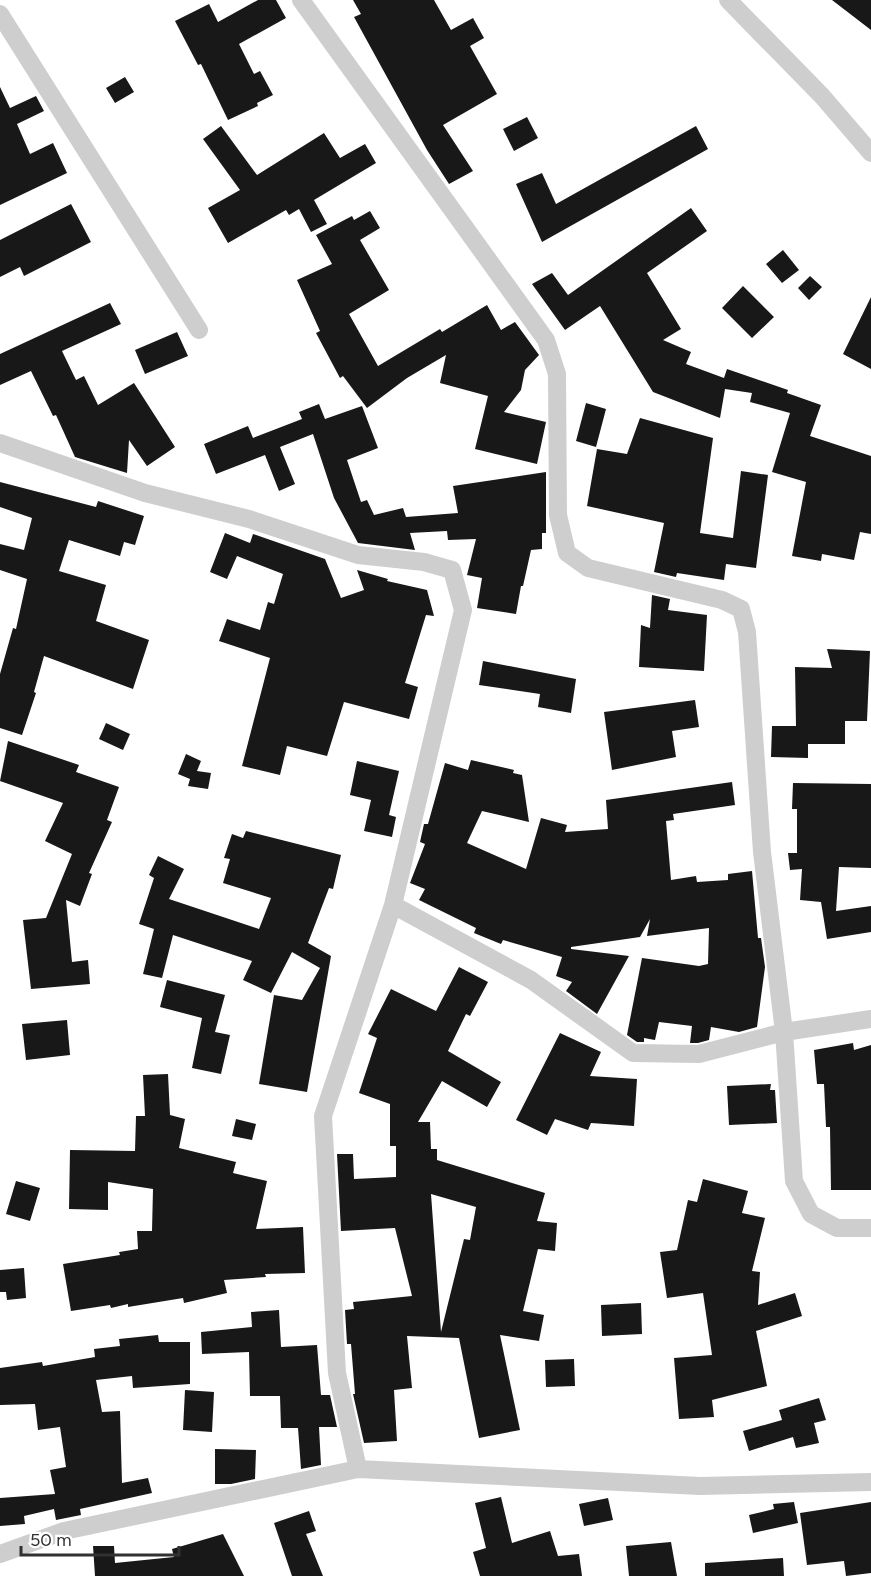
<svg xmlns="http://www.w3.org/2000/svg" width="871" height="1576" font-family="Figtree,sans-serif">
<rect width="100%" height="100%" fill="#fff"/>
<!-- building -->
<path fill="#181818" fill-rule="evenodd" d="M258 0H276L286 18 239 44 254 74 260 71 273 95 257 103 258 106 228 120 201 64 198 65 175 21 209 4 218 22Z
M353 0H434L451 30 473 18 484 38 470 46 497 94 443 125 473 171 449 184 427 150 354 17 361 14Z
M832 0H871V30Z
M125 77 134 92 115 103 106 88Z
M0 87 10 108 36 96 44 111 17 124 30 154 53 143 67 173 0 205Z
M527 117 538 138 514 151 503 129Z
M221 126 257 175 324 133 340 158 365 144 376 163 314 200 327 224 311 232 299 209 289 215 286 210 228 243 208 208 240 190 203 139Z
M696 126 708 149 542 242 516 184 542 173 556 204Z
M71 204 91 242 24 276 20 267 0 277V240Z
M691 208 707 231 647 273 681 329 663 340 691 352 686 364 724 378 727 369 788 390 787 393 821 405 810 436 871 456V534L860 532 854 560 822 554 821 561 792 556 806 482 772 472 790 413 750 402 752 393 725 389 720 418 653 392 600 306 565 330 532 284 552 273 568 295Z
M370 211 380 228 360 240 389 290 349 314 378 366 440 329 442 332 487 305 501 330 515 322 539 355 525 370 521 390 504 412 546 422 537 464 475 449 488 396 440 383 446 355 407 378 367 408 343 376 340 378 316 333 320 331 297 280 332 264 316 235 352 216 354 220Z
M783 250 799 270 782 283 766 264Z
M810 276 822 287 809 300 798 288Z
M743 286 774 317 752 338 722 308Z
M871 297V369L843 354Z
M110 303 121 324 62 351 76 380 84 376 98 405 134 383 175 447 147 466 129 440 127 473 75 457 56 415 53 416 31 371 0 385V354Z
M177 332 188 356 145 374 135 350Z
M586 403 606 409 596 447 576 441Z
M319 404 325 419 362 406 378 448 347 460 361 502 367 500 374 515 403 508 406 517 458 513 453 486 546 472V533H542V549L531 550 523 586H521L516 614 477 608 482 578 467 575 476 539 448 540 447 531 410 533 415 550 358 543 334 498 313 434 280 447 295 484 279 491 265 455 216 474 204 444 248 426 253 438 302 419 299 412Z
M640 418 713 438 700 533 733 538 741 471 768 475 756 568 726 564 724 580 677 573 676 577 654 572 664 523 587 506 597 449 627 454Z
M0 482 96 507 98 501 144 516 135 545 124 542 120 556 69 540 59 571 106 585 96 621 149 640 133 689 44 656 34 692 36 693 22 735 0 728V674L13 628 16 629 27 579 0 570V544L24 550 32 518 0 507Z
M225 533 250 543 253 534 325 559 341 598 364 590 357 570 388 579 387 581 427 590 434 616 426 615 405 683 418 687 409 719 344 702 327 756 287 746 280 775 242 766 270 658 219 641 227 619 260 630 268 602 274 604 283 574 237 556 227 579 210 572Z
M652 595 670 599 668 610 707 615 704 671 639 667 641 625 650 628Z
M827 649 870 651 867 721H845V744H808V758L771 757 772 726H796L795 667 832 668Z
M483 661 576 679 571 713 538 707 540 694 479 685Z
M695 700 699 727 672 731 676 757 612 770 604 712Z
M106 723 130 734 123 750 99 739Z
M8 741 79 765 76 772 119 787 107 820 112 822 89 873 92 874 80 906 66 900 72 962 88 960 90 984 31 989 23 920 46 918 72 854 45 841 63 803 0 781Z
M186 754 201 761 197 771 211 773 208 789 188 786 190 779 178 774Z
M471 760 514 770 513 773 522 775 529 822 482 811 467 843 526 869 541 818 567 825 565 832 608 829 606 800 732 782 735 805 673 814 674 820 666 821 671 880 696 876 697 882 728 880V874L752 871 758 938H761L765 967 757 1027 739 1032 711 1027 709 1040 698 1043H690L692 1026 659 1022 655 1040 644 1038V1042H637L627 1035 642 958 699 966 708 964 709 928 647 936 650 919 640 937 571 947V949L629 956 597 1014 566 991 572 982 556 976 562 957 503 940 501 944 474 933 476 928 419 900 425 889 410 883 425 844 420 842 424 824H428L445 763 468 770Z
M357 761 399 771 389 815 396 817 392 837 364 831 371 800 350 795Z
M793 783 871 784V868L839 867 836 911 871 906V932L827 939 821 902 800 900 802 869 790 870 788 853H797V809H792Z
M246 831 341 855 333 889 329 888 308 943 331 956 307 1092 259 1084 274 995 302 1000 320 968 292 952 271 993 243 980 252 961 173 935 162 978 143 974 154 929 139 924 154 878 149 875 158 856 184 869 169 899 259 929 271 898 223 883 230 859 224 858 232 834 243 838Z
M459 967 488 982 470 1016 466 1014 448 1051 501 1082 487 1107 442 1081 418 1122H430L431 1149H437V1160L545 1193 537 1221 557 1223 555 1251 538 1249 523 1311 544 1315 539 1341 500 1335 520 1430 479 1438 459 1338 407 1336 412 1388 394 1390 397 1441 364 1443 353 1394H355L351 1344H347L345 1310 354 1309 353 1302 412 1296 395 1228 341 1231 337 1154H353L354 1179 396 1177V1146H390V1104L359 1093 377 1038 368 1034 391 989 436 1011ZM431 1194 476 1207 470 1240 464 1239 441 1332Z
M167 980 225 995 215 1032 230 1035 221 1074 192 1068 202 1018 160 1007Z
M67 1020 70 1055 26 1060 22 1024Z
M560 1033 601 1052 590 1076 637 1079 634 1126 591 1123 588 1130 555 1119 547 1135 516 1120Z
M853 1043 854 1050 871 1045V1190H831L830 1127H826L824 1084H817L814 1050Z
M168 1074 170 1115 185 1119 179 1148 236 1162 233 1173 267 1181 256 1229 303 1227 305 1273 265 1274 266 1277 224 1280 227 1293 184 1303 183 1298 128 1307V1304L111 1308 110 1305 71 1311 63 1264 120 1255 119 1252 138 1249 137 1231H152L153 1189 108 1182V1210L69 1209 70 1150 135 1151 136 1116H145L143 1075Z
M771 1084 770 1090H775L777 1123 729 1125 727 1086Z
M236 1119 256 1124 252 1140 232 1136Z
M703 1179 748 1191 742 1213 765 1218 752 1271 760 1272 758 1305 795 1293 802 1316 756 1331 767 1386 712 1400 714 1417 679 1419 674 1358 712 1355 703 1293 667 1298 660 1252 677 1250 688 1200 697 1202Z
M16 1181 40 1188 30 1221 6 1214Z
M24 1268 26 1298 7 1300 6 1292H0V1270Z
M641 1303 642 1334 602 1336 601 1305Z
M279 1310 281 1347 317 1345 321 1395H330L337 1427H319L321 1465 301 1469 298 1428H281L280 1396H250L249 1352 202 1354 201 1332 252 1327 251 1312Z
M158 1335 159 1342H190V1384L133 1388 132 1376 96 1380 102 1412 120 1411 122 1483 148 1478 152 1493 80 1509 81 1515 56 1520 54 1509 24 1516 25 1524 0 1526V1498L55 1494 50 1470 66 1467 60 1427 38 1430 35 1404 0 1405V1368L42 1362 43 1366 95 1357 94 1349 120 1346 119 1339Z
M574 1359 575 1386 546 1387 545 1360Z
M185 1390 214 1392 212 1432 183 1430Z
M819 1398 826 1420 814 1423 819 1443 796 1448 793 1437 749 1451 743 1431 782 1420 779 1410Z
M215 1449 256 1450 255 1479 231 1484H215Z
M501 1497 512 1543 550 1531 558 1556 579 1554 582 1576H480L473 1552 486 1548 475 1503Z
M608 1498 613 1520 584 1526 579 1504Z
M794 1502 798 1523 753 1533 749 1515 774 1509 773 1504Z
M871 1502V1573L846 1576 844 1561 807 1565 800 1513Z
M309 1511 316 1531 306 1534 323 1576H292L274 1523Z
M223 1534 244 1576H95L93 1546H114L115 1563 174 1557 172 1549Z
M671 1542 677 1576H629L626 1546Z
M783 1558 784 1576H705V1563Z"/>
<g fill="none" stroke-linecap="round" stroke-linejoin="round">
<!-- street -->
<path stroke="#cecece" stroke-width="18" d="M301 0 546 340 557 374 558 515 567 553 588 568 722 600 741 609 747 632 762 852 784 1032 794 1181 811 1214 837 1228H871
M728 0 822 96 871 153
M0 14 199 330
M0 443 145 493 249 519 358 555 424 562 452 570 463 610 393 905 323 1116 337 1373 358 1469
M393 905 531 980 633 1053 699 1054 784 1032 871 1019
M0 1554 64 1531 358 1469 700 1486 871 1482"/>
</g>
<!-- scale -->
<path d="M21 1546v9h158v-9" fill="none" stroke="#313131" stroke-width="3"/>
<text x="30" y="1546" font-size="18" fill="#313131" stroke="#ffffff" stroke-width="4.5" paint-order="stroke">50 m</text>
</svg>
